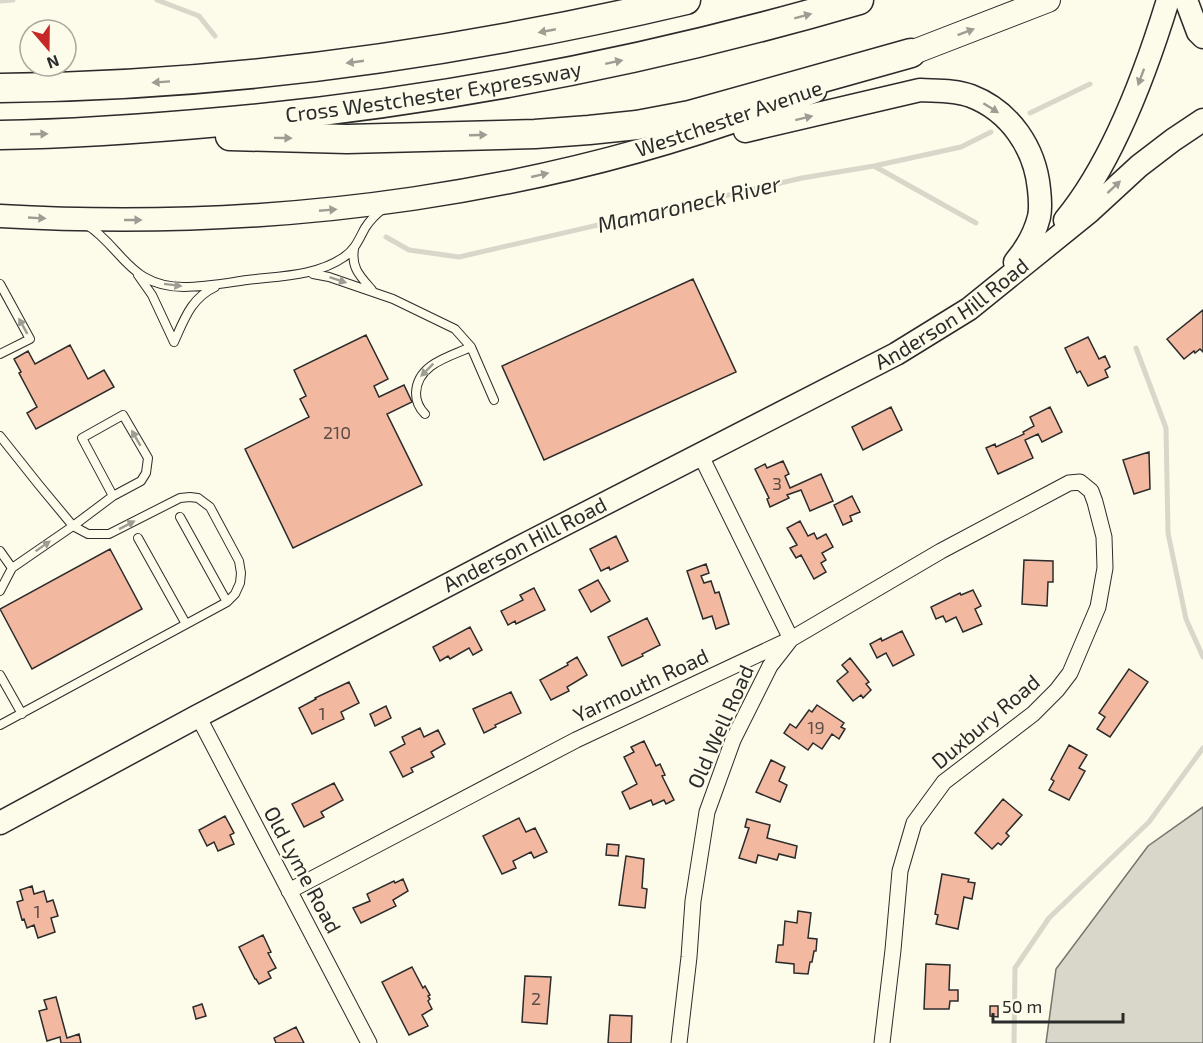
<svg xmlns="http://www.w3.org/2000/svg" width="1203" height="1043" font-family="'Exo 2',sans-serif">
<rect width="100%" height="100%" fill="#fdfbea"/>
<!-- water -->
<path fill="#d8d7c9" stroke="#74746e" stroke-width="1.5" d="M1203 807V1043H1046L1056 969 1148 846Z"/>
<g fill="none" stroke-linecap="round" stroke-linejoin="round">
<!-- stream -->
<path stroke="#d8d7c9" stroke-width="5" d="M157 0 199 16 215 36
M0 1 13 0
M1030 113 1090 84
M874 166 976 223
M386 237 409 250 459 257 802 178 874 166 961 147 991 132
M1136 348 1166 428 1168 533 1186 619 1203 657
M1014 1043 1015 968 1049 918 1149 822 1203 748"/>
</g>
<!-- building -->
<path fill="#f2b8a0" stroke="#2b2b2b" stroke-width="1.5" d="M693 279 736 372 544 460 502 366Z
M1203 310V352L1200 349 1195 353 1194 351 1184 359 1167 339Z
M366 335 388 379 374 386 379 397 404 385 412 402 387 414 422 485 293 548 245 449 309 417 300 399 306 396 294 370Z
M1088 337 1099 359 1105 356 1110 367 1105 370 1108 377 1088 386 1080 371 1077 373 1065 348Z
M70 345 88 379 104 370 114 387 36 429 27 413 37 407 19 373 21 372 14 359 28 351 35 364Z
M891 407 902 430 863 450 852 427Z
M1050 407 1062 432 1042 442 1038 434 1025 440 1033 458 998 474 986 448 995 444 996 447 1024 434 1023 432 1034 426 1030 417Z
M1149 452 1150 489 1134 494 1123 460Z
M783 461 789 474 785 476 790 488 821 474 833 501 810 511 801 490 787 495 789 498 770 507 767 499 769 498 755 469 765 464 767 468Z
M852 496 860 512 850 516 852 521 843 525 834 505Z
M800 521 808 536 814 533 817 539 826 534 833 547 822 553 826 560 821 563 826 572 814 579 801 555 796 558 790 548 797 545 787 528Z
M616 536 628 561 610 570 609 567 601 571 590 549Z
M110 549 142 609 32 669 0 609Z
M1024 560 1053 561V582H1048L1047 606 1022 604Z
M706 564 709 573 701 576 704 583 711 581 715 593 719 592 729 624 716 629 712 616 703 619 687 571Z
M598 580 610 601 591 612 579 590Z
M534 588 545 610 516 624 515 621 508 625 501 611 523 600 520 595Z
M973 590 981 606 975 609 982 624 963 632 956 617 946 622 943 616 936 619 931 607 960 593 961 595Z
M647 618 660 645 642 654 643 656 622 666 608 637Z
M470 627 482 650 473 655 469 648 450 659 448 656 440 661 433 647Z
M902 631 914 655 893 666 886 653 877 658 870 644 881 638 882 641Z
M577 657 587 675 567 687 569 691 551 700 540 680 568 665 567 663Z
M850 658 869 682 866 684 871 690 863 698 861 695 853 701 837 681 848 672 842 665Z
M1129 669 1148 682 1110 737 1097 729 1105 717 1099 713Z
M349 682 359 703 341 712 344 719 312 734 299 708 316 699 315 698Z
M511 692 521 713 495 725 496 727 484 733 473 709Z
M817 705 844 723 841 727 845 729 839 739 832 734 822 749 813 743 808 750 784 733 790 724 796 728 809 710 812 712Z
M386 706 391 718 375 726 370 714Z
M420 728 424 737 438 730 445 744 431 752 434 757 411 768 413 772 403 777 390 752 405 744 402 737Z
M644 741 656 766 660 764 665 775 662 776 674 800 666 804 664 800 653 805 651 800 630 809 622 792 637 784 624 757 634 752 631 747Z
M1069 745 1087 755 1079 768 1085 771 1069 800 1049 790 1054 781 1051 779Z
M771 760 785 767 779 781 787 785 780 802 756 792Z
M334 783 343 800 321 812 324 817 304 827 292 804Z
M1003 799 1022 815 1006 833 1009 836 1001 845 998 843 992 849 975 833Z
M225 816 234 833 230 835 234 844 218 851 214 842 207 846 199 830Z
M519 818 526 832 535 828 547 852 534 858 531 852 513 861 516 868 502 874 483 836Z
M747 819 770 825 767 838 797 846 795 858 779 854 777 860 758 855 756 863 739 858 749 828 745 827Z
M607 844 619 845 618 856 606 855Z
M626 856 644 859 642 888 647 889 645 908 619 905Z
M942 874 969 879 968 882 975 883 972 899 964 897 958 929 936 924 938 915 935 914Z
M403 879 408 891 393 900 396 906 361 923 353 908 370 901 367 894 394 881 395 883Z
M32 886 34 894 44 891 47 902 53 900 58 916 51 918 55 932 38 938 34 925 27 928 24 919 22 920 17 902 23 900 20 890Z
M798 911 811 913 808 938 817 939 816 951H814L812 962H810L808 974 794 973V964L776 962 778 945H783L785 921 797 923Z
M263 935 271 952 268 953 276 968 268 972 271 978 259 984 256 979H255L239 947Z
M926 964 950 965 949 990H958V1001H950L949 1009H924Z
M412 967 423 988 425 986 430 995 428 996 430 999 428 1001 432 1009 422 1015 428 1026 409 1035 382 982Z
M525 976 551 977 547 1024 522 1022Z
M56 997 67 1038 79 1034 81 1043H61L60 1037 47 1041 39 1011 47 1009 44 1000Z
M202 1004 206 1016 196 1019 193 1007Z
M990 1006H998V1017L990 1016Z
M610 1015 632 1016 631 1043H608Z
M296 1027 304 1043H276L274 1038Z"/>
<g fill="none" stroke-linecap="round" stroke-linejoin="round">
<defs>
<path id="lane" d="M87 225C110 239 122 264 144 277 156 284 170 287 184 287 205 287 226 283 247 280 279 276 317 276 344 257 355 250 359 239 365 228 370 220 376 214 384 208
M354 249C351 268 360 276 372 290
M313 274 329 277 393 299 455 329 471 347 494 400
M138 275 152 295 174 342
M0 284 30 339 0 354
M174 342C184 320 191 298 215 287
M425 414C419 408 416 402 416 393 417 364 449 357 471 347
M0 436 39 485 73 526 12 568 0 551
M180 517 227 602
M138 538 186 624
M0 591 12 568
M0 675 22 714
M0 725 227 602 235 594 240 583 241 573 239 561 210 507 198 498 190 497 180 498 109 534H88L73 526 113 496 141 481 146 473 148 458 123 415 82 438 113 496"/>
<path id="street" d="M198 716 369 1043
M289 891 576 740 791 639 941 551 1069 483 1080 482 1091 491 1095 502 1104 537 1105 568 1098 607 1070 673 1057 690 1033 714 944 782 914 823 900 871 893 950 882 1043
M679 1043 689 957 693 901 707 812 733 740 770 666 791 639 700 454"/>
<g id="secondary">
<path d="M1186 0 1198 32 1203 37"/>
<path d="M745 131 920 90C937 91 955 90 971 96 1010 111 1035 148 1039 189 1040 198 1041 208 1039 217 1035 233 1026 249 1015 262"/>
<path d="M0 216C276 232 557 195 815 91"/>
<path d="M1065 220C1113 162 1146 72 1168 0"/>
<path id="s1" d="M0 823 198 716 528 543 896 354 969 309 1089 212 1139 166 1173 140 1203 120"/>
</g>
<path id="primary" d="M911 53 1048 0"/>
<g id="highway">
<path d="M0 88C231 86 461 53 686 0"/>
<path id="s2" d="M0 135C77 134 154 128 231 121 444 101 654 60 859 0"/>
<path d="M230 136 347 139 535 134 589 130 637 125 690 115 911 53"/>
</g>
</defs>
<!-- lane casing -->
<use href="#lane" stroke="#2b2b2b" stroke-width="10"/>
<!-- street casing -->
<use href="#street" stroke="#2b2b2b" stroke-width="17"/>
<!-- secondary casing -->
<use href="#secondary" stroke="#2b2b2b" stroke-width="25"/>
<!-- primary casing -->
<use href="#primary" stroke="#2b2b2b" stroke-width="26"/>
<!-- highway casing -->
<use href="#highway" stroke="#2b2b2b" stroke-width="31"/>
<!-- lane -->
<use href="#lane" stroke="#fdfbea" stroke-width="8"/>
<!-- street -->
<use href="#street" stroke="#fdfbea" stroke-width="15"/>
<!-- secondary -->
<use href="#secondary" stroke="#fdfbea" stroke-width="22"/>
<!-- primary -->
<use href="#primary" stroke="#fdfbea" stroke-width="24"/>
<!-- highway -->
<use href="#highway" stroke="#fdfbea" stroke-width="28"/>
</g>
<!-- one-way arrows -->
<defs><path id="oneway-solid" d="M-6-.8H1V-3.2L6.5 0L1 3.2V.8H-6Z" transform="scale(1.5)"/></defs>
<g fill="#9e9d94">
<use href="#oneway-solid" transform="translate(803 16) rotate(-15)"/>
<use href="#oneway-solid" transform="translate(547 31) rotate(169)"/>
<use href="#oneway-solid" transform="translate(966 32) rotate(-21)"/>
<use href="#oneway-solid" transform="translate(355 62) rotate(172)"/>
<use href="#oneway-solid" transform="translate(614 62) rotate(-12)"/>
<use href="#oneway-solid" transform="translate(1141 77) rotate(110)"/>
<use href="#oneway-solid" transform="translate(161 82) rotate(176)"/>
<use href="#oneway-solid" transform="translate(991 108) rotate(32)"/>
<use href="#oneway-solid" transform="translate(804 118) rotate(-14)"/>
<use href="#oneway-solid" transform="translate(39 134) rotate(-2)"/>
<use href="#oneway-solid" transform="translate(478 135) rotate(-2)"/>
<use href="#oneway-solid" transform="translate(283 138) rotate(1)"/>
<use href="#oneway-solid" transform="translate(540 175) rotate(-13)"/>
<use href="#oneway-solid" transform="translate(1114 187) rotate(-43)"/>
<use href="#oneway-solid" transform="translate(328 210) rotate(-5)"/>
<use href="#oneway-solid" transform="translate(37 218) rotate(3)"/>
<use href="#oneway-solid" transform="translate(133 220)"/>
<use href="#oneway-solid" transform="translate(338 280) rotate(18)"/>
<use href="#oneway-solid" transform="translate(173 285) rotate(7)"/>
<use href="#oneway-solid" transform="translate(23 326) rotate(-119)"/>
<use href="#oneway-solid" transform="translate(427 370) rotate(135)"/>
<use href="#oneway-solid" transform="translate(136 438) rotate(-120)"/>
<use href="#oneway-solid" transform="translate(127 525) rotate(-27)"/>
<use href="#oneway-solid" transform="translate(43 546) rotate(-35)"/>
</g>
<g text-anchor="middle" stroke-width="4.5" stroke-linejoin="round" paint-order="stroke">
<!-- number labels -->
<g font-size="18" fill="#5d4e48">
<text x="337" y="439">210</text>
<text x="777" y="490">3</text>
<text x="322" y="720">1</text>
<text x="816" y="734">19</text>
<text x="37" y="918">1</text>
<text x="536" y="1005">2</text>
</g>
<!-- street labels -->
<g font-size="21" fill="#2b2b2b" stroke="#fdfbea">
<text dy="7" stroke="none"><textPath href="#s2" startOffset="436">Cross Westchester Expressway</textPath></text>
<text transform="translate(729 119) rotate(-19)" y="7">Westchester Avenue</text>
<text dy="7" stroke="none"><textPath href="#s1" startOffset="1080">Anderson Hill Road</textPath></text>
<text dy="7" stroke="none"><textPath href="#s1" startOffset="594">Anderson Hill Road</textPath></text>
<text transform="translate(641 686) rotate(-25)" y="7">Yarmouth Road</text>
<text transform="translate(986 722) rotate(-40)" y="7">Duxbury Road</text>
<text transform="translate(721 727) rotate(-66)" y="7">Old Well Road</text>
<text transform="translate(302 870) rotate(62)" y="7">Old Lyme Road</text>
</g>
<!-- water labels -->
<g font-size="22" font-style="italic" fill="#2b2b2b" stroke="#fdfbea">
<text transform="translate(689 204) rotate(-13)" y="8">Mamaroneck River</text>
</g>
</g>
<!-- north arrow -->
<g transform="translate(48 48) rotate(160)"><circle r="28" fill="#fdfbea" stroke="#a9a89e" stroke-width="1.5"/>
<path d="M0-4.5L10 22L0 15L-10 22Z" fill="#c62828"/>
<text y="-9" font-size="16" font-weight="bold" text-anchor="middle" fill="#2b2b2b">N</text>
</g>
<!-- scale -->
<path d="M993 1013v9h130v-9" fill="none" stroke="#2b2b2b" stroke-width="3"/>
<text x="1002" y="1013" font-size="18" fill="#2b2b2b" stroke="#fdfbea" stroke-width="4.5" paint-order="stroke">50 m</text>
</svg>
